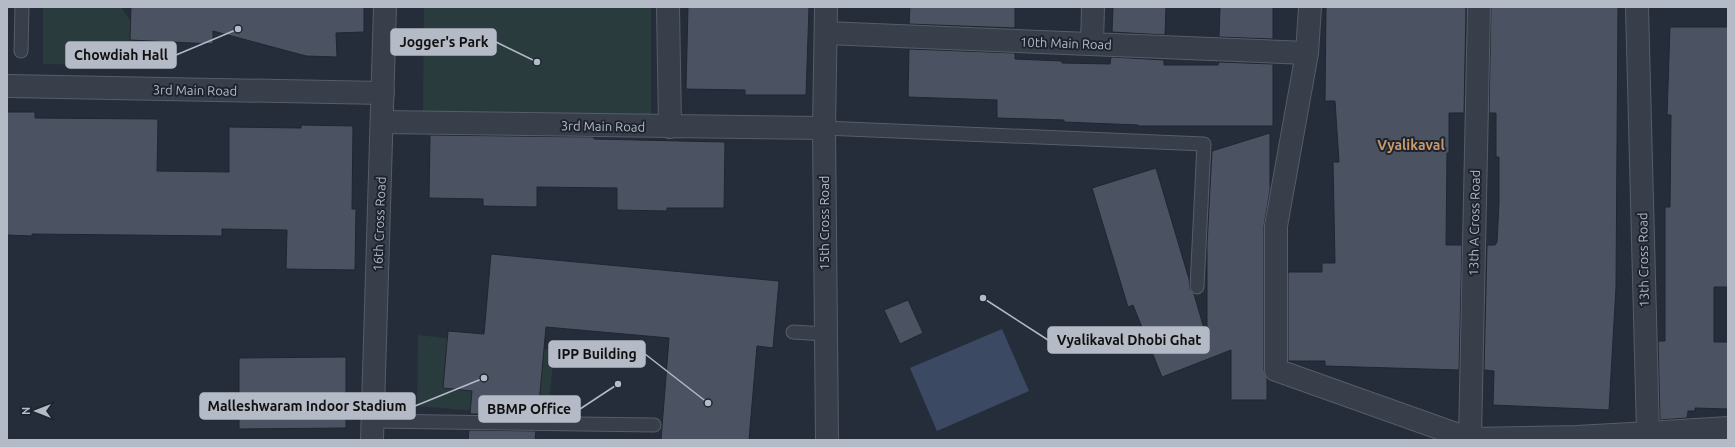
<svg xmlns="http://www.w3.org/2000/svg" width="1735" height="447" font-family="Ubuntu,sans-serif">
<rect width="100%" height="100%" fill="#252d3a"/>
<!-- green -->
<path fill="#2a3b3d" d="M43 7H122C128 23 144 32 157 41V66L43 64Z
M424 7H651V117L423 116Z
M418 335 554 350 548 417 417 406Z"/>
<!-- water -->
<path fill="#3c4962" d="M1002 329 1029 391 937 431 910 368Z"/>
<!-- building -->
<path fill="#4b5362" stroke="#202631" d="M131 7H364V32L336 33 337 57 306 56 213 31V44L130 40Z
M688 7H809L806 95H745V90L686 89Z
M910 7H1015V28L909 24Z
M1113 7H1166L1165 35 1112 32Z
M1220 7H1273V39L1219 37Z
M1326 7H1466L1464 113H1449V153H1447L1446 245H1462L1459 370 1325 366V361H1288V272H1322V263H1335L1333 162H1339L1335 101H1325Z
M1491 7H1618L1616 287 1609 410 1493 405 1494 371 1484 370 1487 245H1495L1497 242 1499 203V157H1496V113H1489Z
M1670 27H1728V287H1714V342H1728V409L1695 408V411H1688L1687 418 1660 420 1658 341H1665V207H1670L1671 115H1667Z
M909 49 1015 53V59L1062 61V63L1110 64 1111 57 1164 60V65H1218L1219 62 1273 64V126H1138V125L1064 122V120L997 118V100L908 97Z
M7 112H35V118L158 119 157 171 229 172V127L301 128V125L353 126 352 209H356L355 270 286 269 287 230 222 229V236L32 234V236L7 235Z
M1270 133V190L1264 226V370L1267 378V400H1231V350L1162 377 1133 305 1128 307 1092 188 1156 168 1189 279 1190 290 1194 294 1207 339V245L1212 151Z
M430 135 594 137V139L725 142 724 208H667V211L617 210V188L537 187V207L483 206V199L429 198Z
M491 254 779 281 773 348 757 346 749 440H661L669 338 546 327 538 415 470 414 472 391 443 388 448 331 484 334Z
M908 300 923 333 900 344 884 310Z
M346 357V428L239 429V358Z
M469 430 536 431 535 440H468Z"/>
<g fill="none" stroke-linecap="round" stroke-linejoin="round">
<defs>
<path id="service" d="M21 51 22 7
M824 128 1204 144 1197 287
M793 332 825 334
M373 421 654 425"/>
<path id="minor" d="M668 7 670 127
M1310 7 1307 53 1276 226V370L1470 439 1577 437 1648 433
M1637 7 1648 433 1728 428
M826 33 1307 53
M1092 44 1093 7
M7 86 383 93
M382 122 824 128
M1470 439 1479 7"/>
<path id="tertiary" d="M826 7 824 128 827 440
M372 440 385 7"/>
</defs>
<!-- service casing -->
<use href="#service" stroke="#575d68" stroke-width="15"/>
<!-- minor casing -->
<use href="#minor" stroke="#575d68" stroke-width="24"/>
<!-- tertiary casing -->
<use href="#tertiary" stroke="#575d68" stroke-width="24"/>
<!-- service -->
<use href="#service" stroke="#383f4a" stroke-width="13"/>
<!-- minor -->
<use href="#minor" stroke="#383f4a" stroke-width="22"/>
<!-- tertiary -->
<use href="#tertiary" stroke="#383f4a" stroke-width="22"/>
</g>
<g text-anchor="middle" stroke-width="4" stroke-linejoin="round" paint-order="stroke">
<!-- street labels -->
<g font-size="13" fill="#b4bac6" stroke="#1e242f">
<text transform="translate(1066 43) rotate(2)" y="5">10th Main Road</text>
<text transform="translate(195 90) rotate(1)" y="5">3rd Main Road</text>
<text transform="translate(603 126) rotate(1)" y="5">3rd Main Road</text>
<text transform="translate(824 223) rotate(-90)" y="5">15th Cross Road</text>
<text transform="translate(1474 223) rotate(-89)" y="5">13th A Cross Road</text>
<text transform="translate(379 224) rotate(-88)" y="5">16th Cross Road</text>
<text transform="translate(1643 260) rotate(-91)" y="5">13th Cross Road</text>
</g>
<!-- neighbourhood labels -->
<g font-size="14" font-weight="bold" fill="#ca9a6a" stroke="#1e242f">
<text x="1411" y="150">Vyalikaval</text>
</g>
</g>
<!-- callouts -->
<path fill="none" stroke="#b4bac6" stroke-width="1.5" d="M537 62L496 42M238 29L176 55M983 298L1048 340M708 403L645 354M484 378L415 406M618 384L580 409"/>
<g fill="#b4bac6" stroke="#1e242f" stroke-width="1.5">
<circle cx="537" cy="62" r="4"/>
<circle cx="238" cy="29" r="4"/>
<circle cx="983" cy="298" r="4"/>
<circle cx="708" cy="403" r="4"/>
<circle cx="484" cy="378" r="4"/>
<circle cx="618" cy="384" r="4"/>
</g>
<g fill="#b4bac6" stroke="#b4bac6" stroke-width="1.5">
<rect x="391" y="29" width="105" height="26" rx="4"/>
<rect x="66" y="42" width="110" height="26" rx="4"/>
<rect x="1048" y="327" width="161" height="26" rx="4"/>
<rect x="549" y="341" width="96" height="26" rx="4"/>
<rect x="200" y="393" width="215" height="26" rx="4"/>
<rect x="479" y="396" width="101" height="26" rx="4"/>
</g>
<g font-size="14" text-anchor="middle" font-weight="bold" fill="#111">
<text x="444" y="47">Jogger's Park</text>
<text x="121" y="60">Chowdiah Hall</text>
<text x="1129" y="345">Vyalikaval Dhobi Ghat</text>
<text x="597" y="359">IPP Building</text>
<text x="307" y="411">Malleshwaram Indoor Stadium</text>
<text x="529" y="414">BBMP Office</text>
</g>
<!-- border -->
<rect width="1735" height="447" fill="none" stroke="#b4bac6" stroke-width="16"/>
<!-- north arrow -->
<g transform="translate(36 411) rotate(270)" stroke="#1e242f" stroke-width="3" paint-order="stroke">
<path d="M0-3L7 15L0 10L-7 15Z" fill="#b4bac6"/>
<text y="-6" font-size="11" font-weight="bold" text-anchor="middle" fill="#b4bac6">N</text>
</g>
</svg>
